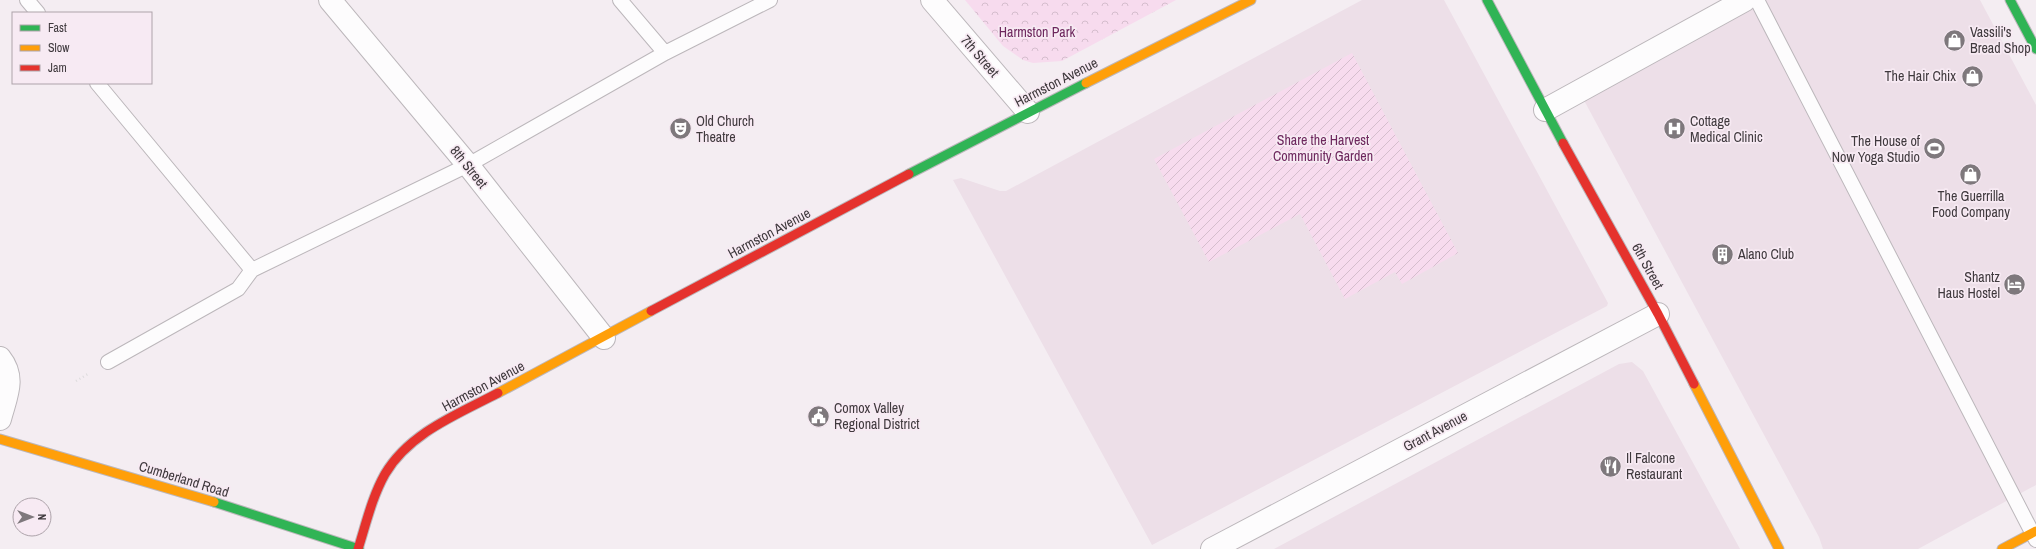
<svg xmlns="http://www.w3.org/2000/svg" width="2036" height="549" font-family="'Archivo Narrow',sans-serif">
<defs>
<pattern id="park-crowns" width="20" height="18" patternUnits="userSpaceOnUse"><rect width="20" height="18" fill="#f7dbee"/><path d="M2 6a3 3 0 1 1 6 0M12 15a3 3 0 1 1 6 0" fill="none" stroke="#d5bdcd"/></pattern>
<pattern id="garden-furrows" width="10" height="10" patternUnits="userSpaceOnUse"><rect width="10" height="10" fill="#f7dbee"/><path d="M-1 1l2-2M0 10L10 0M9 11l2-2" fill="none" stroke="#d5bdcd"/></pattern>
</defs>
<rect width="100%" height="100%" fill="#f4edf2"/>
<!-- built -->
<path fill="#eddfe8" d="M1362 0H1444L1608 303 1607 306 1152 545 953 180 961 178 1000 191H1006Z
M1745 0H1980L2036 105V485L1918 549H1823L1819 537 1579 91Z
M1632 362 1643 371 1740 549H1274L1619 364Z"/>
<!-- park -->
<path fill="url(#park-crowns)" d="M965 0H1176L1062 61 1033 63 1023 60 1003 46Z"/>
<!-- garden -->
<path fill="url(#garden-furrows)" d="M1352 53 1458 253 1402 284 1395 272 1345 299 1300 214 1209 262 1154 159Z"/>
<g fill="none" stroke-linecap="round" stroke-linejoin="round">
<defs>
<path id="lane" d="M27 0 38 13
M620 0 665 53
M1757 0 2036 540
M97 83 252 270
M108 362 238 289 252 270 468 165 665 53 770 0"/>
<path id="street" d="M330 0 468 165 604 338
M932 0 1028 112
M1545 110 1745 0
M0 358C16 378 6 396 0 419
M1212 549 1658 314"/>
<path id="fast" d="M1487 0 1563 143
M2010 0 2036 49
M909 174 1086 83
M214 502 359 549"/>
<path id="slow" d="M1086 83 1251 0
M1694 384 1779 549
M498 393 651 311
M0 439 214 502
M2002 549 2036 531"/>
<path id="jam" d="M1563 143 1658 314 1694 384
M651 311 909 174
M358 549C366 524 372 497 385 474 409 433 458 414 498 393"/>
</defs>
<!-- lane casing -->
<use href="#lane" stroke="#bcb7bb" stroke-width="16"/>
<!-- street casing -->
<use href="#street" stroke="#bcb7bb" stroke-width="24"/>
<!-- fast casing -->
<use href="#fast" stroke="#bcb7bb" stroke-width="11"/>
<!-- slow casing -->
<use href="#slow" stroke="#bcb7bb" stroke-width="11"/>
<!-- jam casing -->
<use href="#jam" stroke="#bcb7bb" stroke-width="11"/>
<!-- path -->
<path stroke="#dddbdd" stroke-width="2.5" stroke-dasharray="1 3" stroke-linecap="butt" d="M76 381 88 374"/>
<!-- lane -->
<use href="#lane" stroke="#fdfcfd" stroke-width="14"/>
<!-- street -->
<use href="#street" stroke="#fdfcfd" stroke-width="22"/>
<!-- fast -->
<use href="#fast" stroke="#30b455" stroke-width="9"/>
<!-- slow -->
<use href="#slow" stroke="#ff9f0a" stroke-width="9"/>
<!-- jam -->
<use href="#jam" stroke="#e5322d" stroke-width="9"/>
</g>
<!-- icons -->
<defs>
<symbol id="shop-disc" viewBox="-11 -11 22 22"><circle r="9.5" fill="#7e787c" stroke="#f7eaf3"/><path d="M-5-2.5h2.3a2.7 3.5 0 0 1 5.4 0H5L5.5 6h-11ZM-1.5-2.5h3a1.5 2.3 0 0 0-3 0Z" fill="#fff"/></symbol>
<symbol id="theatre-disc" viewBox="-11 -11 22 22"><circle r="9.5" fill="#7e787c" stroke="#f7eaf3"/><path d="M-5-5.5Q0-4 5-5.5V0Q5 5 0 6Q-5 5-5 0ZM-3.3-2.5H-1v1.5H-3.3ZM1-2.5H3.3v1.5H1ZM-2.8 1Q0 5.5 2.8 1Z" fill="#fff"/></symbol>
<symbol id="hospital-disc" viewBox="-11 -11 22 22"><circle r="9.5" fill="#7e787c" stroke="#f7eaf3"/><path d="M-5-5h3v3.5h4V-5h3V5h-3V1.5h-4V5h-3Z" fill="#fff"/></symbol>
<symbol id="stadium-disc" viewBox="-11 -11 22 22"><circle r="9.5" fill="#7e787c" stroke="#f7eaf3"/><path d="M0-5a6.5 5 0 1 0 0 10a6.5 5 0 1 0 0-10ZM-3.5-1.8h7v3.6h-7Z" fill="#fff"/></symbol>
<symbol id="building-disc" viewBox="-11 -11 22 22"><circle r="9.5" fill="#7e787c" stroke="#f7eaf3"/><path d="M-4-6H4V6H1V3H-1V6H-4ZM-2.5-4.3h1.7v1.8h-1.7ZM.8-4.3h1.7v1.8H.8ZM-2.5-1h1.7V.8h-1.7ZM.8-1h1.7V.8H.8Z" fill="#fff"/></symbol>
<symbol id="hotel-disc" viewBox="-11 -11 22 22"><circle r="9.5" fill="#7e787c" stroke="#f7eaf3"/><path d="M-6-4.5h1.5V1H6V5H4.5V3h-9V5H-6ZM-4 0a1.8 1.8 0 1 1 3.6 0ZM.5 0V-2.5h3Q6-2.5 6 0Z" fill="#fff"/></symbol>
<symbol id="civic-disc" viewBox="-11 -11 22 22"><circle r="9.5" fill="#7e787c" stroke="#f7eaf3"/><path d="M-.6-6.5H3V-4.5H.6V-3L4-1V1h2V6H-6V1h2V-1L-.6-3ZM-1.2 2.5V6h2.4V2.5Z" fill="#fff"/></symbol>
<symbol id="restaurant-disc" viewBox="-11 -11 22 22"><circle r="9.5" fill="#7e787c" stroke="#f7eaf3"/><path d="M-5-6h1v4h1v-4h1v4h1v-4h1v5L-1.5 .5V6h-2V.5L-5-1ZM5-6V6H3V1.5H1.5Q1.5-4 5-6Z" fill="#fff"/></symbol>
</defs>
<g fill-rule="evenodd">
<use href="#shop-disc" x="1942" y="28" width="25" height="25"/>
<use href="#shop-disc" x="1960" y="64" width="25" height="25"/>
<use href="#theatre-disc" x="668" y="116" width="25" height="25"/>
<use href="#hospital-disc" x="1662" y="116" width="25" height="25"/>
<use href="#stadium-disc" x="1922" y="136" width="25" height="25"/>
<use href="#shop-disc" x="1958" y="162" width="25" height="25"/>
<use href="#building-disc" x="1710" y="242" width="25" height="25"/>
<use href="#hotel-disc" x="2002" y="272" width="25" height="25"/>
<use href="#civic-disc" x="806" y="404" width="25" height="25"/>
<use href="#restaurant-disc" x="1598" y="454" width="25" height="25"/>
</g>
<g text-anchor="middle" stroke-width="3.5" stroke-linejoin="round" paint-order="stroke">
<!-- park labels -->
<g font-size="14" fill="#6d275d" stroke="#f7eaf3">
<text x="1037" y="37">Harmston Park</text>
<text x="1323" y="145">Share the Harvest<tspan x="1323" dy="16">Community Garden</tspan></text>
</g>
<!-- poi labels -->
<g font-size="14" fill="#3f393d" stroke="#f7eaf3" text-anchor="start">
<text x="1970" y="37">Vassili's<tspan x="1970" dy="16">Bread Shop</tspan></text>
<text x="1956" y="81" text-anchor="end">The Hair Chix</text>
<text x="696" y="126">Old Church<tspan x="696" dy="16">Theatre</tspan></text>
<text x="1690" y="126">Cottage<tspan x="1690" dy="16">Medical Clinic</tspan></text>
<text x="1920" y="146" text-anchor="end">The House of<tspan x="1920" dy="16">Now Yoga Studio</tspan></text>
<text x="1971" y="201" text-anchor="middle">The Guerrilla<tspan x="1971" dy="16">Food Company</tspan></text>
<text x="1738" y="259">Alano Club</text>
<text x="2000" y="282" text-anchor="end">Shantz<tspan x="2000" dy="16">Haus Hostel</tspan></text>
<text x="834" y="413">Comox Valley<tspan x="834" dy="16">Regional District</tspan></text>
<text x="1626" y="463">Il Falcone<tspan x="1626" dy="16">Restaurant</tspan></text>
</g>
<!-- street labels -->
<g font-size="14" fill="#3f393d" stroke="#f7eaf3">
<text transform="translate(980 56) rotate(49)" y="5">7th Street</text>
<text transform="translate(1056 82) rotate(-27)" y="5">Harmston Avenue</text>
<text transform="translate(469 167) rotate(51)" y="5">8th Street</text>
<text transform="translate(769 233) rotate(-28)" y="5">Harmston Avenue</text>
<text transform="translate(1648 266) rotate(61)" y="5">6th Street</text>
<text transform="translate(483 386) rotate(-28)" y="5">Harmston Avenue</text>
<text transform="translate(1435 431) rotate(-28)" y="5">Grant Avenue</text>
<text transform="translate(184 479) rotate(17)" y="5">Cumberland Road</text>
</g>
</g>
<!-- legend -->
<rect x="12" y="12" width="140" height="72" fill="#f7eaf3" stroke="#ada3aa"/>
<rect x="20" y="25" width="20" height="6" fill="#30b455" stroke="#ada3aa"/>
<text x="48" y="32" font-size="12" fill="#3f393d">Fast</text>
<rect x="20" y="45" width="20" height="6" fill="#ff9f0a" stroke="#ada3aa"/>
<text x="48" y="52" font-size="12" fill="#3f393d">Slow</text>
<rect x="20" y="65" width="20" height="6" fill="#e5322d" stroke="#ada3aa"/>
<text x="48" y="72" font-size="12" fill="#3f393d">Jam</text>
<!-- north arrow -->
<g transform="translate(32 517) rotate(90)"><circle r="19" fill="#f7eaf3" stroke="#ada3aa"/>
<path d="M0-3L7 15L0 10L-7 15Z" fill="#7e787c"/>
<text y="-6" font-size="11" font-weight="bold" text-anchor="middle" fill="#3f393d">N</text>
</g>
</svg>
